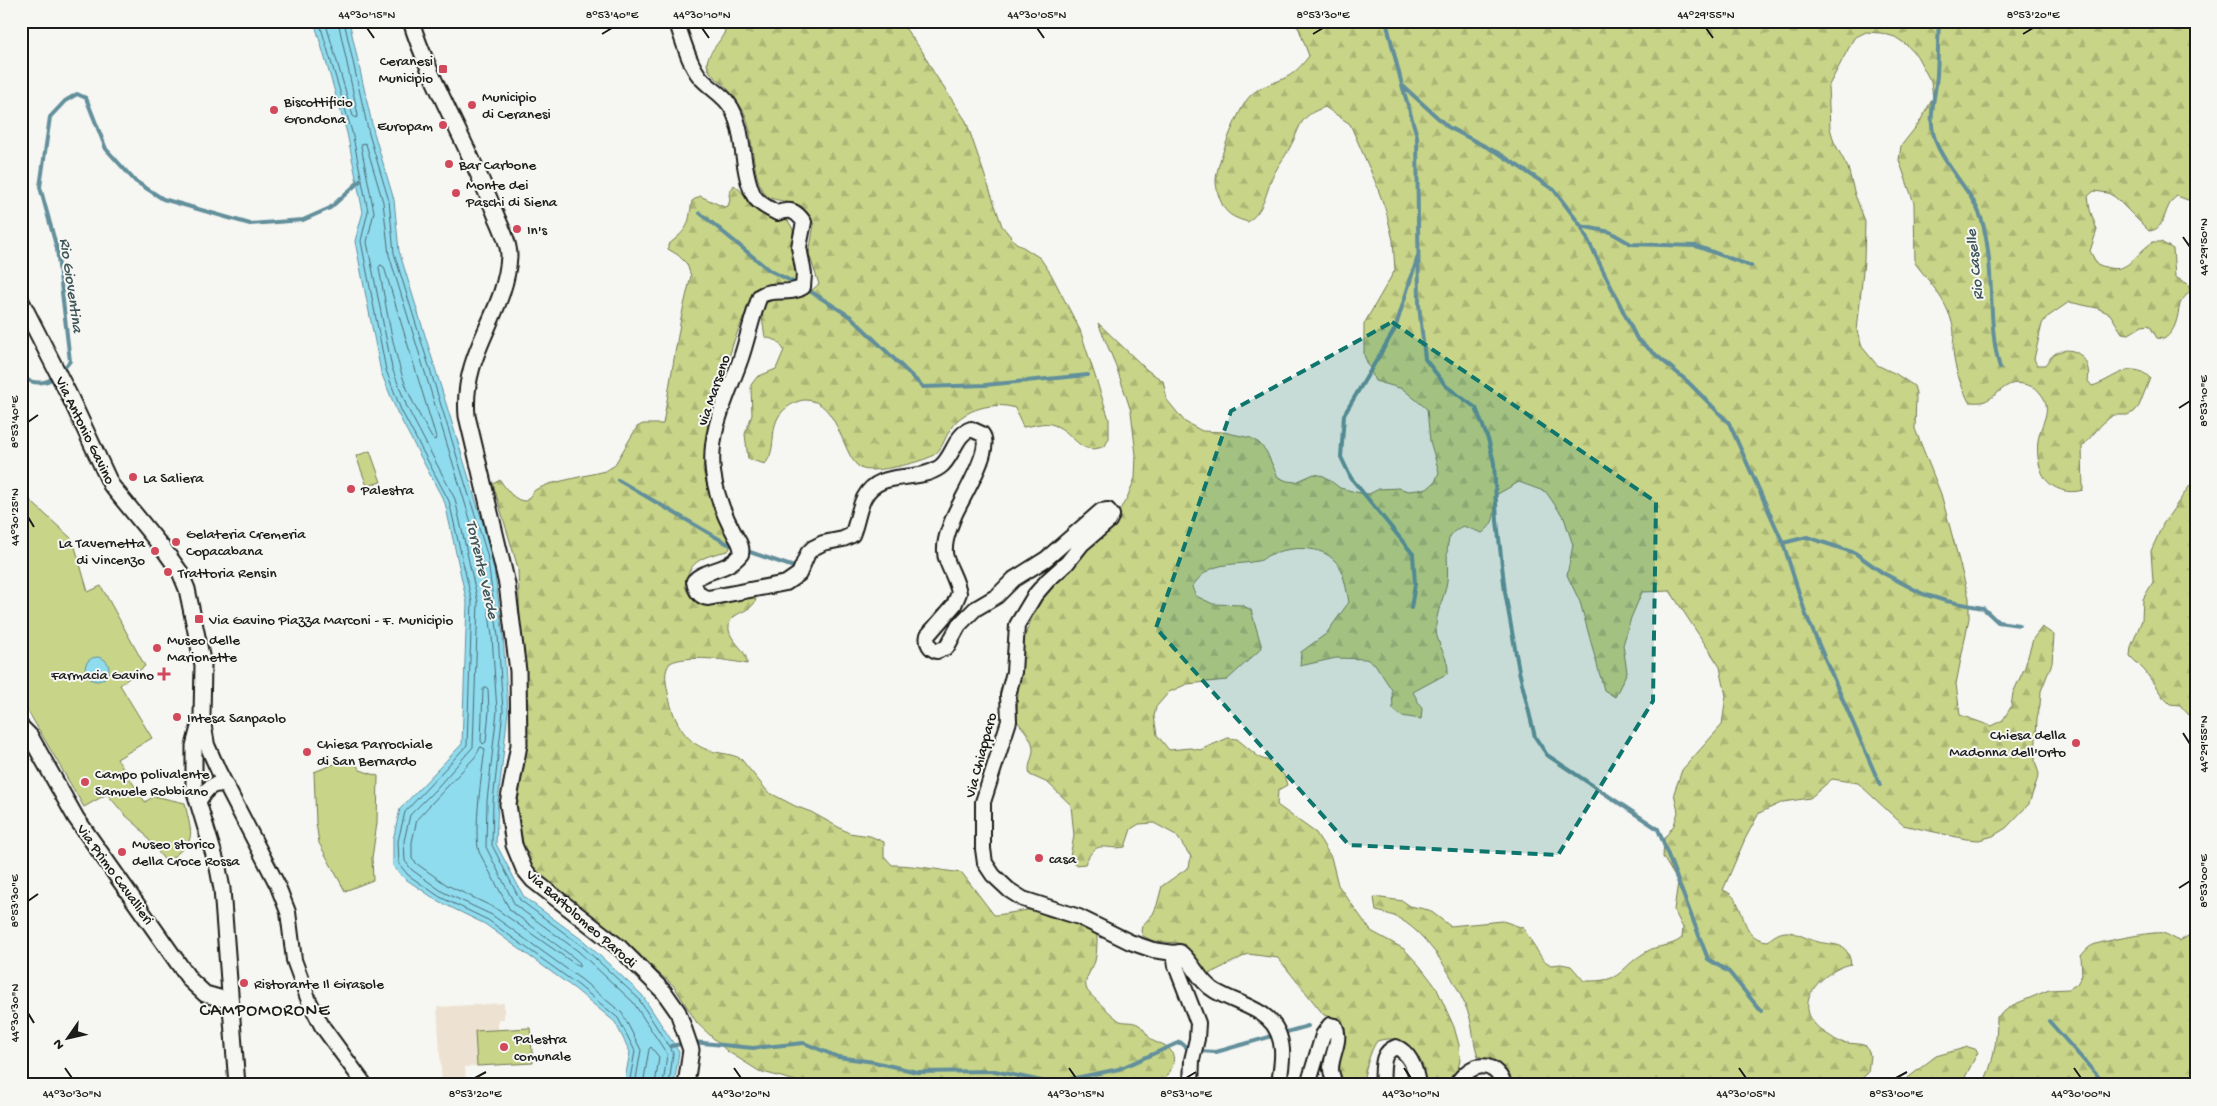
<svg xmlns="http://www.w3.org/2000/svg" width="2217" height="1106" font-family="'Gochi Hand',sans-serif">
<defs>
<pattern id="forest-firs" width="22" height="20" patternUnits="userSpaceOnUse" patternTransform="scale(1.25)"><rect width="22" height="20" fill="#c8d588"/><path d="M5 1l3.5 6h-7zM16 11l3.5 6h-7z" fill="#abb675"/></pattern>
</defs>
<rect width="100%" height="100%" fill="#f6f6f2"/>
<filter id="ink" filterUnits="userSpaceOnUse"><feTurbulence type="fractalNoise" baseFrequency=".02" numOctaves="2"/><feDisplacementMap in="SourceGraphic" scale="10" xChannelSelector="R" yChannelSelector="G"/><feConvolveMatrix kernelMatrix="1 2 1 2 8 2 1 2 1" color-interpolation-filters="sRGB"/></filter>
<g filter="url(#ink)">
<!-- built -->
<path fill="#ede2d2" d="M504 1003V1019H498V1030L475 1031 477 1066 465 1067 466 1085H442L437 1007Z"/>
<!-- green -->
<path fill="#c8d588" stroke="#727852" d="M370 451 381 482 367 486 356 456Z
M21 492 73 540 88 592 101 586 145 666 120 685 152 738 117 759 145 802 154 796 185 803C192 839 198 839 166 862L139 827 125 815 107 794 84 807 21 699Z
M347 759 354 761 360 770 378 776 377 823 372 858 373 880 345 891 319 843 316 823 314 772Z
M530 1028 533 1063 477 1066 475 1031Z"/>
<!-- forest -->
<path fill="url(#forest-firs)" stroke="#727852" d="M720 21H900L922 51 934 73 966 121 1002 226 1015 242 1040 258 1051 274 1080 330 1109 419V438L1105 446C1078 457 1076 433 1054 425 1044 421 1034 426 1023 427L1015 408C995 401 963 409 951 428 943 440 943 451 930 457 917 463 876 473 863 469 842 462 840 399 805 400 798 400 787 406 782 412 768 427 778 449 765 464L748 459 745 434 752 415 751 385 757 377 776 369 784 350 778 341 765 337 761 311 766 303 775 299 804 297 819 284 809 254 814 224C810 219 806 209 801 206 791 200 771 202 765 194 751 177 754 132 744 112 739 104 733 94 726 87 720 80 708 75 707 64 707 53 721 42 725 31Z
M1293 21H2196V203L2177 196C2162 206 2168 229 2149 231L2115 197 2108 193 2094 191 2088 196 2090 210 2097 230 2090 251 2097 264C2129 278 2130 257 2153 242H2161L2173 249 2175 277 2188 284 2190 291C2187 295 2182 299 2180 304 2177 317 2177 330 2164 339L2157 338 2149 325 2142 326 2129 334 2122 333 2110 314 2097 308 2069 302 2046 318 2042 324 2034 359 2037 365H2045C2048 361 2051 356 2056 353 2076 343 2092 361 2088 381L2092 386C2112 381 2130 358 2150 378L2139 406 2134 412 2127 415H2113L2102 424 2082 447 2083 490C2072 493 2063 492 2053 486 2040 478 2036 457 2038 441 2040 424 2054 410 2041 394 2038 391 2037 388 2033 387 2005 376 2005 392 1985 401 1981 403 1974 402 1969 402 1961 386 1954 368 1953 349 1953 342 1955 333 1953 326 1947 300 1930 283 1915 263L1914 203 1899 160 1901 146 1919 123 1933 98 1931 82 1917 56 1907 45 1895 37 1881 33 1866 32 1854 38 1828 87 1830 128 1834 142 1848 168 1855 195 1865 221 1864 261 1857 331 1862 347 1877 365 1896 374 1914 386 1916 393 1915 429 1941 494 1969 598V618L1956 684 1960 715 1991 726 2003 720 2011 707 2013 693 2025 667 2033 639 2042 627 2054 635 2052 663 2041 691 2040 705 2037 718 2035 761 2039 774 2029 804 2006 828 1993 836 1979 840 1966 839 1903 825 1858 783 1832 779 1810 798 1783 802 1759 813 1745 839 1723 890C1749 899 1736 939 1768 941 1787 924 1795 935 1815 941 1833 947 1847 939 1851 964 1826 970 1794 997 1814 1023 1819 1030 1829 1035 1836 1040 1845 1045 1857 1042 1866 1046L1870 1055 1868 1073 1861 1079 1842 1085H1512L1496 1063 1478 1056C1473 1042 1473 1028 1469 1015 1457 982 1427 930 1394 916 1388 914 1382 912 1376 911L1374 897 1403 901 1410 906 1429 910 1450 926 1503 921 1523 928 1543 960 1551 965 1561 964 1571 966 1584 981C1625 982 1616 970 1646 952 1658 944 1670 948 1682 938L1683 928 1674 910 1678 882 1663 857 1664 839 1674 825 1678 812 1674 793 1682 770 1722 725 1726 696 1720 667 1670 591 1642 592 1631 618 1623 645 1627 672 1615 697 1604 690 1580 602 1567 575 1573 545 1564 518 1546 492 1519 482 1494 496C1495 511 1496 524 1482 533L1463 526C1457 529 1452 532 1449 539 1445 552 1449 568 1447 581 1445 597 1435 613 1436 630 1437 646 1449 657 1448 673L1413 692 1422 709 1421 719 1401 716 1393 709 1392 690 1375 664 1366 659 1336 658 1300 666 1301 652 1326 634 1349 602C1346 589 1344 568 1333 559 1317 544 1286 547 1267 556 1264 558 1262 561 1257 561 1229 567 1211 559 1192 587L1196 596 1213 604 1242 605 1251 610 1262 648 1227 680 1187 684 1169 692 1156 707 1154 716 1157 735 1169 750 1190 748 1200 750 1228 738 1237 739 1260 758 1269 761 1284 775 1287 785 1278 790 1277 805 1316 833 1331 857 1338 885 1371 931 1404 949 1419 965 1436 987 1454 1027 1459 1045 1460 1060 1458 1069 1445 1085H1427C1420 1059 1410 1031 1377 1041 1370 1050 1365 1072 1362 1085H1342L1339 1073V1053L1344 1033 1342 1022 1339 1019 1324 1015 1278 958 1248 954 1205 976 1186 950 1178 943 1153 941 1143 936 1141 931 1142 926 1153 914 1157 905 1162 886 1189 867 1191 857 1176 835 1154 823 1139 824 1131 829 1125 847C1104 851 1097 837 1085 864L1076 865 1070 856 1074 836 1071 805 1048 783 1030 775C1027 766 1032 760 1033 751 1034 739 1023 729 1016 720L1022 642 1039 601 1083 551 1115 526 1119 511 1127 498 1135 478 1136 455 1131 411 1116 366 1098 323 1147 370 1163 381 1167 400 1185 422 1202 431 1223 432 1251 438 1259 443 1266 451 1278 477 1287 481 1296 482 1314 474 1324 476 1340 488 1360 493 1369 494 1379 489 1399 488 1408 491 1427 489 1435 482 1439 472 1430 441 1427 409 1403 389 1375 381 1364 355V324L1395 270 1393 240 1386 211 1375 181 1350 124 1325 107C1297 117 1302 126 1289 149 1285 157 1279 164 1275 172 1265 191 1267 207 1248 222 1238 219 1228 216 1223 206 1219 198 1216 189 1216 180 1217 162 1238 109 1250 96 1261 85 1274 84 1287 77 1296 72 1303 64 1309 56L1299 29Z
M734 185C756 202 754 223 787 219L793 229V250L797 283 795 287 773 285 755 289 734 341 708 423 703 470 712 506 730 536V548L728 551C705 556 688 560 685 586 696 621 731 598 753 597L756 599C753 613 730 611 729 626 727 640 748 649 747 664 730 660 686 654 670 663 663 672 666 682 668 693 672 716 683 742 708 750 719 754 731 753 741 759L768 792 795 806 811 812 849 833 870 836 884 842V856L892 865C915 865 938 870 962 873L994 915C1003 915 1028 909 1033 910 1038 911 1043 914 1047 916 1064 921 1085 919 1097 935 1097 943 1097 953 1095 961 1092 971 1082 979 1087 990 1089 994 1117 1020 1120 1021 1127 1023 1133 1021 1139 1025 1145 1029 1148 1039 1155 1042 1159 1044 1158 1042 1162 1044 1181 1052 1173 1071 1163 1081L1148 1082 1144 1085H811L759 1071 727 1051 697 1023 674 986 614 936 534 873 524 849 517 810 524 754 518 568 493 484 500 480C506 489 515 502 526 501L535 490 549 484 605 471 614 466 637 427 643 424H663L681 318 691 276 687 264 678 255 668 249V245C689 228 688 227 692 201L700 196 724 207 728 206 730 200 729 194Z
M2196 477V723L2180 705 2170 704 2163 697 2145 671 2130 656 2131 647 2142 620 2143 599 2153 582 2151 551 2163 524Z
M2196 931V1085H1982C1994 1065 1997 1040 1997 1017L2013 1005 2049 990 2069 989 2077 984 2082 975 2081 956C2086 950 2089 946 2096 944 2105 941 2155 931 2162 933 2168 934 2174 939 2180 941Z
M1968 1047 1975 1049 1978 1052 1961 1085H1903L1909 1077 1936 1056Z"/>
<!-- water -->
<path fill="#90dcef" stroke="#628f9b" d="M314 21H349L374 133 394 200 399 251 492 553 503 635 508 711 498 802 496 844 524 897 585 942 642 995 679 1052 674 1085H624L630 1052 615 1022 575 989 485 924 438 901 404 878 393 866V840L400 809 462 744 467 603 445 503 397 412 381 372 355 241 363 212 347 133Z
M85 669a12 12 0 1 1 24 0a12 12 0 1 1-24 0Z"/>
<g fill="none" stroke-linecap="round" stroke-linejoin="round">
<!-- shore -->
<path stroke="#4a6970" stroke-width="1" d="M319 21 352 132 368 211 361 241 386 370 401 410 449 501 472 602 467 745 405 812 398 841 399 864 408 875 440 897 488 920 578 985 618 1018 635 1051 629 1085
M325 21 353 116 356 118 358 115 338 21
M344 21 369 134 389 201 394 253 487 554 498 636 503 711 493 801 492 845 520 900 582 946 638 998 673 1053 669 1085
M381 265 384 267 436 437 435 440 432 438C419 415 406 391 399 365 390 333 385 300 379 268Z
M486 687 488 689 489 711 486 742 483 744 481 741 483 690Z
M481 747 485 749C482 772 473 831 479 852L510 910 573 957 580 963 579 967 495 908 447 885 417 864 412 859V842L417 819 475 757Z
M635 1085 641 1050 622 1013 582 980 492 915 443 892 412 870 405 861 404 841 410 815 435 790 473 747 478 602 455 499 407 407 392 368 367 242 374 212 361 146 363 143 366 144 383 202 389 255 481 555 492 636 497 711 487 801 486 847 515 905 578 951 633 1002 667 1054 663 1085
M643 1085 649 1049 651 1047 659 1057 655 1085"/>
<!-- stream -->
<path stroke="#628f9b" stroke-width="4" d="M1386 21 1402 85 1417 136 1419 305 1425 359 1446 386 1476 408 1489 442 1494 463 1497 521 1505 592 1519 671 1535 737 1547 755 1658 829 1708 959 1729 972 1761 1011
M1939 21C1938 39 1938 57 1937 75 1935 103 1925 121 1939 149 1953 177 1977 196 1984 228 1995 275 1987 323 2000 368
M1403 86 1448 127 1500 154 1554 190 1581 226 1637 339 1687 381 1729 423 1783 543 1806 615 1880 785
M700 213 769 270 799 285
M1581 226 1610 232 1631 244 1696 246 1751 266
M805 288 851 317 923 387 985 385 1088 375
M61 372 70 361 57 249 40 187 50 117 65 101 77 94 86 98 106 149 135 181 163 199 250 224 303 220 330 208 361 180
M21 377C33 384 45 385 56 376
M618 480 726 543 737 547
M1783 543 1807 537 1855 553 1883 573 1923 594 1946 601 1983 608 1998 622 2019 625
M744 550 794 567
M1411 608 1415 584 1413 554 1351 478 1341 457 1344 415 1395 329 1418 256
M2049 1021 2103 1082 2108 1085
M693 1042 753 1048 804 1043 838 1057 874 1062 917 1072 995 1071 1051 1083 1119 1069 1180 1042 1191 1051
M671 1046 686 1043
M1198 1051 1216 1052 1308 1026"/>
<defs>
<path id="tertiary" d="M676 21C683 39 688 62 700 77 710 89 725 95 732 109 745 133 741 169 753 194 757 203 768 208 777 213 790 208 796 211 804 222L799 247 804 274 803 287C789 296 773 287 760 296 752 316 748 337 741 358 728 396 708 430 713 472 716 495 723 513 734 533 738 541 743 546 741 554 727 572 704 569 694 581 695 589 699 597 708 598L786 583 799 574 808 553 813 548 823 543 843 539 852 535C857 524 858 510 864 498 879 468 916 484 940 467 953 458 955 434 971 429L982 434C994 449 961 499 954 516 949 529 941 547 947 561 951 572 957 581 959 593L954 605 928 635C926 643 930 649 937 651L947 647 959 625 975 609 997 596 1014 579 1046 559 1101 511 1108 510 1112 515 1109 521 1082 544 1067 563 1048 580 1035 595 1017 625 1014 672 1008 695 1009 721 983 802V849L985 863 993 875 1009 890 1023 899 1079 917 1130 942 1153 950 1174 953 1180 952C1194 963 1199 982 1215 991 1244 1008 1279 1009 1282 1050 1283 1061 1280 1074 1279 1085
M202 716 207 745 219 772 277 884 288 912 294 960 309 1001 322 1026 365 1085
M198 802C205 791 213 779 227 787
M1174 953 1176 966 1198 1023 1197 1039 1192 1060 1191 1085
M1308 1085 1323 1035 1330 1025 1335 1026C1342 1040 1331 1055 1331 1069 1331 1074 1334 1080 1335 1085
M1382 1085C1384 1070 1379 1053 1396 1047 1410 1053 1416 1070 1418 1085
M1456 1085C1471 1062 1492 1058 1505 1085"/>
<path id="secondary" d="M411 21C416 38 423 55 430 71 451 119 476 164 495 213 500 225 509 242 509 256 506 314 461 352 467 416L507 584 518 671 519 745 508 804 514 845 524 869 533 880 620 948 664 992 678 1012 691 1050 686 1085
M21 301 69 395 111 485 165 551 180 572 187 589 203 665 202 716 194 746V789L218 868 222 889 237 1085
M21 727 30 736 76 818 190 980 205 994 230 1001"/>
</defs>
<!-- tertiary casing -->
<use href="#tertiary" stroke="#1c1c1c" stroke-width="18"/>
<!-- secondary casing -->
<use href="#secondary" stroke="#1c1c1c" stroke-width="19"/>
<!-- tertiary -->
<use href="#tertiary" stroke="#f6f6f2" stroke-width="14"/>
<!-- secondary -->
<use href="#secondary" stroke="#f6f6f2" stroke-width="15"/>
</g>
</g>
<!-- marked area -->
<path fill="#0f766e" fill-opacity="0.2" stroke="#0f766e" stroke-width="4" stroke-dasharray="10 6" stroke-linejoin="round" d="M1392 322 1656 502 1653 701 1558 855 1349 845 1156 628 1231 411Z"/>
<!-- ticks -->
<path fill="none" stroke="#1c1c1c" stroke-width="2" d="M367 28 374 38M702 28 709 38M1037 28 1044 38M1706 28 1713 38M602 34 612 28M1313 34 1323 28M2023 34 2033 28M2183 237 2190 247M2179 408 2190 401M28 422 38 415M28 517 34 527M2183 733 2190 744M2179 888 2190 881M28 901 38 894M28 1013 34 1023M65 1068 72 1078M734 1068 741 1078M1069 1068 1076 1078M1404 1068 1411 1078M1739 1068 1746 1078M2074 1068 2081 1078M475 1078 486 1072M1186 1078 1196 1072M1896 1078 1907 1072"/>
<!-- markers -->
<g fill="#d1495b" stroke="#f6f6f2" stroke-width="2">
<rect x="438" y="64" width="10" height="10" rx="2.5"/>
<circle cx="472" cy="105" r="5"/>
<circle cx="274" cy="110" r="5"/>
<circle cx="443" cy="125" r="5"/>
<circle cx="449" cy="164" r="5"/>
<circle cx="456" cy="193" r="5"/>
<circle cx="517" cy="229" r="5"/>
<circle cx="133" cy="477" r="5"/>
<circle cx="351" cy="489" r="5"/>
<circle cx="176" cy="542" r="5"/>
<circle cx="155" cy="551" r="5"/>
<circle cx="168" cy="572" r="5"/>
<rect x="194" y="614" width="10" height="10" rx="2.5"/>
<circle cx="157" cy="648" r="5"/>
<path d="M161.5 666.5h5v5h5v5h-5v5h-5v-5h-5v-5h5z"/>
<circle cx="177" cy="717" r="5"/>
<circle cx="2076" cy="743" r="5"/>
<circle cx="307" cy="752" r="5"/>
<circle cx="85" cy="782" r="5"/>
<circle cx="122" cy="852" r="5"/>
<circle cx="1039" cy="858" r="5"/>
<circle cx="244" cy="983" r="5"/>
<circle cx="504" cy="1047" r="5"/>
</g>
<g text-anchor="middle" stroke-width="4" stroke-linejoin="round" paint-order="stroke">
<!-- poi labels -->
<g font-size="15" fill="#1c1c1c" stroke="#f6f6f2" text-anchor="start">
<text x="433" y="65" text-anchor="end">Ceranesi<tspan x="433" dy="17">Municipio</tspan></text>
<text x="482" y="101">Municipio<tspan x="482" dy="17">di Ceranesi</tspan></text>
<text x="284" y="106">Biscottificio<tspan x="284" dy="17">Grondona</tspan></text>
<text x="433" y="130" text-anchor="end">Europam</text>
<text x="459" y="169">Bar Carbone</text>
<text x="466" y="189">Monte dei<tspan x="466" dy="17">Paschi di Siena</tspan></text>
<text x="527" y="234">In's</text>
<text x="143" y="482">La Saliera</text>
<text x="361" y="494">Palestra</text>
<text x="186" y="538">Gelateria Cremeria<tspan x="186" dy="17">Copacabana</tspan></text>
<text x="145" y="547" text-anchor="end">La Tavernetta<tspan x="145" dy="17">di Vincenzo</tspan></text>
<text x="178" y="577">Trattoria Rensin</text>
<text x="209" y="624">Via Gavino Piazza Marconi - F. Municipio</text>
<text x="167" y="644">Museo delle<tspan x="167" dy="17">Marionette</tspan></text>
<text x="154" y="679" text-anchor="end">Farmacia Gavino</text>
<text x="187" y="722">Intesa Sanpaolo</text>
<text x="2066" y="739" text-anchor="end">Chiesa della<tspan x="2066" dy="17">Madonna dell'Orto</tspan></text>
<text x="317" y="748">Chiesa Parrochiale<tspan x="317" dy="17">di San Bernardo</tspan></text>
<text x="95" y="778">Campo polivalente<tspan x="95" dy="17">Samuele Robbiano</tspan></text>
<text x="132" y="848">Museo storico<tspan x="132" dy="17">della Croce Rossa</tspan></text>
<text x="1049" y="863">casa</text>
<text x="254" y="988">Ristorante Il Girasole</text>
<text x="514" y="1043">Palestra<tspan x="514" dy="17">comunale</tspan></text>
</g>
<!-- street labels -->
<g font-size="15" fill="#1c1c1c" stroke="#f6f6f2">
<text transform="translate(713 390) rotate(-71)" y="5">via Marseno</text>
<text transform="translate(86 430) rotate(64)" y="5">Via Antonio Gavino</text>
<text transform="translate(980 755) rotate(-75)" y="5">Via Chiapparo</text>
<text transform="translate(116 874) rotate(54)" y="5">Via Primo Cavallieri</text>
<text transform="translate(582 918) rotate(41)" y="5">Via Bartolomeo Parodi</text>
</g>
<!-- water labels -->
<g font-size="16" font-style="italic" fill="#3f565b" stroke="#f6f6f2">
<text transform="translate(1973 265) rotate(-96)" y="6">Rio Caselle</text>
<text transform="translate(73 285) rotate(82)" y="6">Rio Gioventina</text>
<text transform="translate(484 569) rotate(77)" y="6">Torrente Verde</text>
</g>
<!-- quarter labels -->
<g font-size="18" letter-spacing="1" fill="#1c1c1c" stroke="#f6f6f2">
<text x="265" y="1015">CAMPOMORONE</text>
</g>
</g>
<!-- margin -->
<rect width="2217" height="1106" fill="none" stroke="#f6f6f2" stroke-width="55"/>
<!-- north arrow -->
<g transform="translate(68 1038) rotate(236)" stroke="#f6f6f2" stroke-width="4" paint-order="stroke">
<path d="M0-4L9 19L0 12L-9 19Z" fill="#1c1c1c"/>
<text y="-8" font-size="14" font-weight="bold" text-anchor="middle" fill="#1c1c1c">N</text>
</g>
<rect x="28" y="28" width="2162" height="1050" fill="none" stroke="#1c1c1c" stroke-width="2"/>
<g font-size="12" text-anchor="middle" fill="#1c1c1c">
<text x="367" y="18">44°30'15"N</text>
<text x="612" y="18">8°53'40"E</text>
<text x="702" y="18">44°30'10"N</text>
<text x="1037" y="18">44°30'05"N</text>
<text x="1323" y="18">8°53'30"E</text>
<text x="1706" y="18">44°29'55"N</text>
<text x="2033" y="18">8°53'20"E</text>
<text transform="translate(2203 247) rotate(-90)" y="4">44°29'50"N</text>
<text transform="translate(2203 401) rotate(-90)" y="4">8°53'10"E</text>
<text transform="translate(14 422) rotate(-90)" y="4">8°53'40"E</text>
<text transform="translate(14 517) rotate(-90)" y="4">44°30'25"N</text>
<text transform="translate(2203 744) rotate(-90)" y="4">44°29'55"N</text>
<text transform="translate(2203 881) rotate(-90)" y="4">8°53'00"E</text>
<text transform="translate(14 901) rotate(-90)" y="4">8°53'30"E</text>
<text transform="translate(14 1013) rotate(-90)" y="4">44°30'30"N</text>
<text x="72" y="1097">44°30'30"N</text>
<text x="475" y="1097">8°53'20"E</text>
<text x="741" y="1097">44°30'20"N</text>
<text x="1076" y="1097">44°30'15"N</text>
<text x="1186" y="1097">8°53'10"E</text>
<text x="1411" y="1097">44°30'10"N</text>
<text x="1746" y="1097">44°30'05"N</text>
<text x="1896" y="1097">8°53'00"E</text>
<text x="2081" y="1097">44°30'00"N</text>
</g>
</svg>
